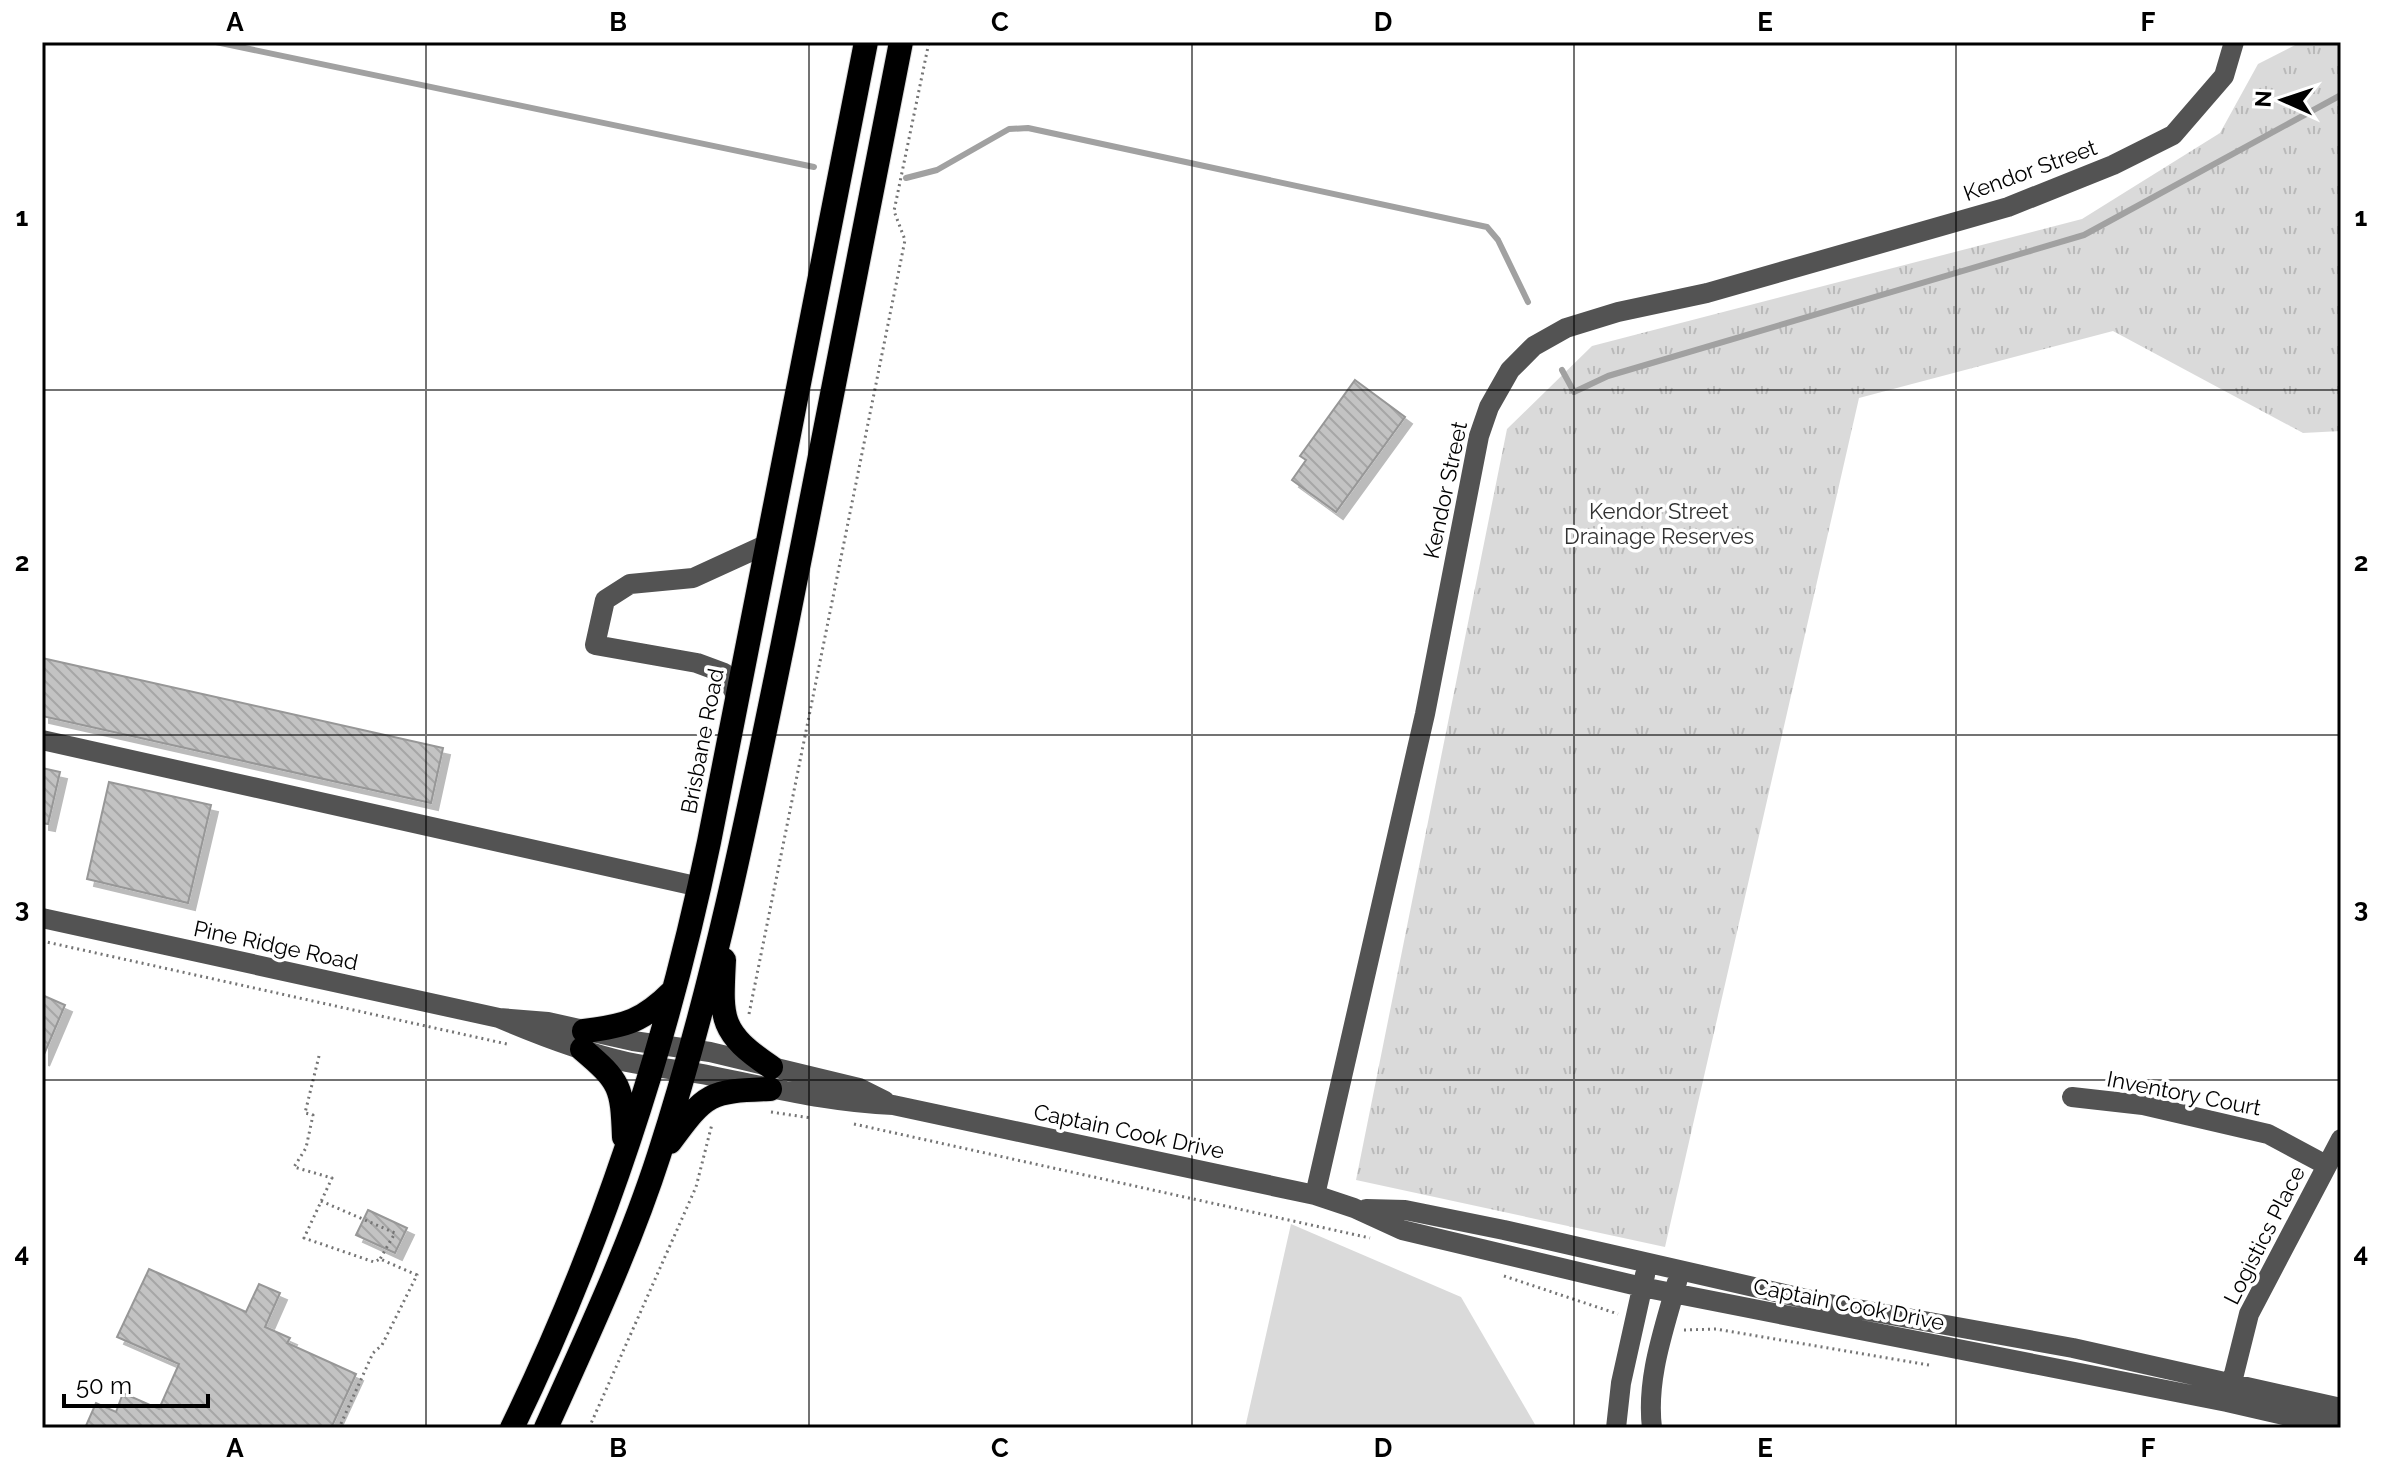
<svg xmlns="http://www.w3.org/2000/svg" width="2383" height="1470" font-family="Raleway,sans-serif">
<defs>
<pattern id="park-tufts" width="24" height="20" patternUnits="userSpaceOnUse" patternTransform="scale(2)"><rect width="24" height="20" fill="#dadada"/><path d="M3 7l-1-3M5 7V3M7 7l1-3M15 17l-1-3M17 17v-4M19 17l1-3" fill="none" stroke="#b9b9b9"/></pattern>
<pattern id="building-back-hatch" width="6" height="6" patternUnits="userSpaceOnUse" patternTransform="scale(2)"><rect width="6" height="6" fill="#c3c3c3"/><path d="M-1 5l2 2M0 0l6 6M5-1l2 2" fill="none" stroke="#a6a6a6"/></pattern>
<filter id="shadow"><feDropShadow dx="7" dy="7" stdDeviation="0" flood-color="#0004"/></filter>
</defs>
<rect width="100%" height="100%" fill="#fff"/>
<!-- grass -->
<path fill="#dadada" d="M1291 1224 1461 1297 1537 1428H1245Z"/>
<!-- park -->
<path fill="url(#park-tufts)" d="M2301 42H2341V431L2303 433 2113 331 1859 398 1665 1247 1356 1180 1507 429 1592 346 2082 219 2220 133 2258 64Z"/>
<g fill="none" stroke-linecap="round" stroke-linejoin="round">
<!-- stream -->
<path stroke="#a1a1a1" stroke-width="6" d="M216 42 814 167
M906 178 937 170 1009 129 1028 128 1487 227 1498 240 1528 302
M1562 370 1574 392 1608 376 2084 235 2341 95"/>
</g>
<!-- building -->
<path fill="url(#building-back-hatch)" stroke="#979797" stroke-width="2" filter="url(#shadow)" d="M1355 380 1405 417 1336 512 1292 480 1306 460 1300 456Z
M42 658 443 748 431 803 42 716Z
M42 768 60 772 48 824 42 823Z
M109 782 211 805 188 903 87 879Z
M42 995 65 1005 42 1059Z
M368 1210 407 1228 395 1253 356 1235Z
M149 1269 246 1312 259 1284 280 1293 265 1327 290 1338 287 1343 356 1374 331 1428H85L96 1403 116 1412 123 1393 159 1409 179 1364 117 1337Z"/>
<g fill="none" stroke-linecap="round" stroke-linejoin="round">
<defs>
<path id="highway" d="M724 960C721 1019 719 1032 771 1067
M584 1031C626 1026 643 1021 673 991
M582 1049C621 1082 622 1087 624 1137
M670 1142C706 1093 709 1091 770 1089
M512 1428C602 1243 667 1044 709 842L866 42
M546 1428C586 1339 629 1248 659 1155 713 988 748 815 783 643 823 443 862 243 901 42"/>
</defs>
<!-- highway casing -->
<use href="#highway" stroke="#dbdbdb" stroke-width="26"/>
<!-- path -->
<path stroke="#757575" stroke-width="3" stroke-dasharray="2 4" stroke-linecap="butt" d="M42 941 507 1044
M749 1014 905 240 894 211 929 42
M319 1056 305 1113 313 1115 306 1148 294 1167 332 1178 304 1238 374 1262 380 1259 417 1275 382 1345 373 1353 339 1428
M771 1112 811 1118
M854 1124 1370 1238
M321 1201 395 1233 380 1259
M1504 1276 1618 1314
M1684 1330 1716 1329 1929 1365
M589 1428 696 1187 712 1124"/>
<!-- minor -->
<path stroke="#535353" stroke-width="20" d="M737 697 724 673 697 663 595 645 605 600 630 584 693 578 767 544
M42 740 700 887
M42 918 499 1018 548 1022 633 1041 710 1052 859 1088 885 1101
M499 1018C541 1036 583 1052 627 1062 655 1068 684 1070 712 1076 773 1088 831 1103 893 1105L1315 1195 1354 1208 1402 1230 1642 1287 2227 1402 2341 1428
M2072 1097 2143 1105 2268 1134 2326 1165
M1315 1195 1425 714 1479 436 1489 407 1510 370 1534 346 1566 328 1618 312 1707 293 2008 207 2113 165 2173 135 2224 76 2234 42
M1366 1209 1405 1210 1504 1230 1824 1303 2073 1348 2341 1408
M2229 1394 2249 1314 2341 1139
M1616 1428 1621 1383 1645 1275
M1652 1428C1646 1378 1664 1330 1677 1282"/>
<!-- highway -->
<use href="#highway" stroke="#000" stroke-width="24"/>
</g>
<!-- grid -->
<path fill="none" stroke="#000" stroke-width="2" stroke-opacity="0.55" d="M426 42V1428M809 42V1428M1192 42V1428M1574 42V1428M1956 42V1428M42 390H2341M42 735H2341M42 1080H2341"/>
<g text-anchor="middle" stroke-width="7" stroke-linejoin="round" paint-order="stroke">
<!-- street labels -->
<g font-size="22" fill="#000" stroke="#fff">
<text transform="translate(2030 170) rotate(-20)" y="8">Kendor Street</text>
<text transform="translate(1445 490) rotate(-78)" y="8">Kendor Street</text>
<text transform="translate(702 741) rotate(-79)" y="8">Brisbane Road</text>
<text transform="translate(276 945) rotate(12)" y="8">Pine Ridge Road</text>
<text transform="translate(2184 1093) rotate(11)" y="8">Inventory Court</text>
<text transform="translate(1129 1131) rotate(12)" y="8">Captain Cook Drive</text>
<text transform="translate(2264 1235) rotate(-63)" y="8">Logistics Place</text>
<text transform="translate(1849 1304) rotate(11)" y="8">Captain Cook Drive</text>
</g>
<!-- park labels -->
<g font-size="22" fill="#313131" stroke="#fff">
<text x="1659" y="519">Kendor Street<tspan x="1659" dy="25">Drainage Reserves</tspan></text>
</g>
</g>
<!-- border -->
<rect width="2383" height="1470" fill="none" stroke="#ffffff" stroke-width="88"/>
<!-- north arrow -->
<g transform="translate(2283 100) rotate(273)" stroke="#ffffff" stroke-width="6" paint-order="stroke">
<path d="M0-6L14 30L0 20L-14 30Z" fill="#000000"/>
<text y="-12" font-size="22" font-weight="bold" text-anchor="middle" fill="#000000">N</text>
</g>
<!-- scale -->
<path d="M64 1394v12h144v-12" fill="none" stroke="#000000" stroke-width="4"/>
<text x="76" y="1394" font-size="24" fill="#000000" stroke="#ffffff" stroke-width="6" paint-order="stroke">50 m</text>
<rect x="44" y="44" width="2295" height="1382" fill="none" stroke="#000" stroke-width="3"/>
<g font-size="26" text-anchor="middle" font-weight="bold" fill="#000">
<text x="235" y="31">A</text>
<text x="618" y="31">B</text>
<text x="1000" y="31">C</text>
<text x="1383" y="31">D</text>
<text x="1765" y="31">E</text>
<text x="2148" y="31">F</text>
<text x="22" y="226">1</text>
<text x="2361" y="226">1</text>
<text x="22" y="571">2</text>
<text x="2361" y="571">2</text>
<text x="22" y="917">3</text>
<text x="2361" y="917">3</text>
<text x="22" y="1262">4</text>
<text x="2361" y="1262">4</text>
<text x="235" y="1457">A</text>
<text x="618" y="1457">B</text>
<text x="1000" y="1457">C</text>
<text x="1383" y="1457">D</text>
<text x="1765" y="1457">E</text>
<text x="2148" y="1457">F</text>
</g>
</svg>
